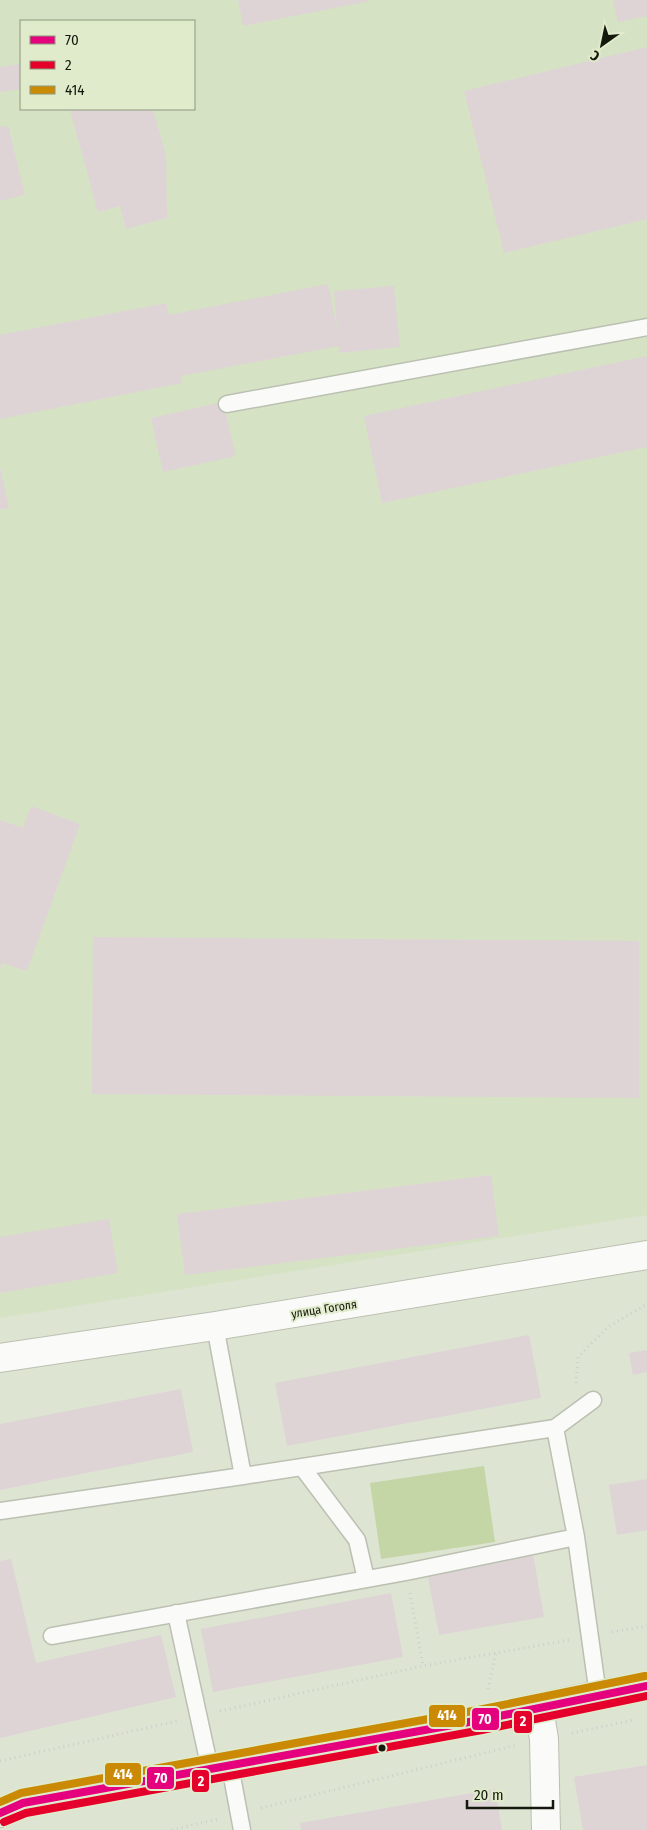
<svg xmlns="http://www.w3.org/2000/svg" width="647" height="1830" font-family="'Fira Sans Condensed',sans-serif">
<rect width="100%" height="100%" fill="#dde4d2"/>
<!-- built -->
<path fill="#d6e2c4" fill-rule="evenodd" d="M0 0H647V1215L0 1318ZM21 21H194V109H21Z"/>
<!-- green -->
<path fill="#c4d5a6" d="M484 1466 495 1542 381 1559 370 1483Z"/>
<!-- building -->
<path fill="#ded4d6" d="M238 0H370V1L243 26Z
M613 0H647V16L618 22Z
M647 47V219L504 253 464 91Z
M21 64V89L0 92V67Z
M76 109H153L166 156 167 218 126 229 120 206 98 212 70 110Z
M8 126 25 195 0 201V127Z
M328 284 337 328 334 291 394 286 400 347 339 353V346L181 376 182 383 0 419V335L166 303 169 315Z
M647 356V447L382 503 364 416Z
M223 402 236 456 163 472 151 418Z
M0 467 9 508 0 509Z
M31 806 80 824 27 971 2 963 0 969V820L23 828Z
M93 937 639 941V1098L92 1094Z
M491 1175 499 1236 185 1275 177 1214Z
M109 1219 118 1273 0 1293V1237Z
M529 1335 541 1398 287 1446 275 1383Z
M647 1350V1372L633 1375 629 1353Z
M181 1389 193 1452 0 1490V1424Z
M647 1479V1530L617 1535 609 1485Z
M533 1554 544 1617 439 1635 427 1572Z
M11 1559 36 1663 161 1635 176 1697 0 1738V1561Z
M391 1593 403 1657 213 1692 201 1629Z
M647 1765V1830H583L574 1777Z
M495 1789 502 1830H301L300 1823Z"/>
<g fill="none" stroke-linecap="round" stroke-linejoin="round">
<defs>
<path id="service" d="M227 404 647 327
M215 1326 243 1476
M593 1400 555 1428 576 1537 598 1695
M302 1467 357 1540 366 1579
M0 1511 243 1476 555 1428
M176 1613 210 1769
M52 1636 406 1572 576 1537
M230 1766 242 1830"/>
<path id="minor" d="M539 1709 544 1739 546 1830"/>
<path id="secondary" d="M0 1358 215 1326 647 1255"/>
<path id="primary" d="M0 1813 23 1803 480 1720 598 1695 647 1686"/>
</defs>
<!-- service casing -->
<use href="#service" stroke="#bbc0b2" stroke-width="19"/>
<!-- minor casing -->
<use href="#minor" stroke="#bbc0b2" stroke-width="30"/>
<!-- secondary casing -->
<use href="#secondary" stroke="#bbc0b2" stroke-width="30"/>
<!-- primary casing -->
<use href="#primary" stroke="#bbc0b2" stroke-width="30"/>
<!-- path -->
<path stroke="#cdcfca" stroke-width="3" stroke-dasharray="1 4" stroke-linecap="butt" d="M576 1383 578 1357 608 1327 647 1304
M410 1593 423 1666
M612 1632 647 1626
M488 1689 496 1653
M220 1711 423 1666 569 1640
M572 1733 634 1720
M0 1761 177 1721
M261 1808 517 1745
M172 1830 218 1819"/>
<!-- service -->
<use href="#service" stroke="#fafbf8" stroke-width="16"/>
<!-- minor -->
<use href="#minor" stroke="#fafbf8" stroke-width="28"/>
<!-- secondary -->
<use href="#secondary" stroke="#fafbf8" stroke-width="28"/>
<!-- primary -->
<use href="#primary" stroke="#fafbf8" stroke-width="28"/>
<defs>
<path id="bus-1" d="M0 1813 23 1803 480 1720 647 1686"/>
<path id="bus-2" d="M4 1822 26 1813 482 1730 647 1696"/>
<path id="bus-3" d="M0 1802 21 1793 478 1710 645 1676"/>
</defs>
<!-- bus-1 casing -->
<use href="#bus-1" stroke="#dfebcb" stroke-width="11"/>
<!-- bus-2 casing -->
<use href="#bus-2" stroke="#dfebcb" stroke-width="11"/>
<!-- bus-3 casing -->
<use href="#bus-3" stroke="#dfebcb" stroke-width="11"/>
<!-- bus-1 -->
<use href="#bus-1" stroke="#e5007d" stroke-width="8"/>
<!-- bus-2 -->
<use href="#bus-2" stroke="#e4002b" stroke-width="8"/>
<!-- bus-3 -->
<use href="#bus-3" stroke="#ca8a03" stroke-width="8"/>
</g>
<!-- markers -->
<circle fill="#15190d" stroke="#dfebcb" stroke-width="2" cx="382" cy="1748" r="4.5"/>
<g text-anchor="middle" stroke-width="4" stroke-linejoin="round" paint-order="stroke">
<!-- street labels -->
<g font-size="12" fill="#15190d" stroke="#dfebcb">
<text transform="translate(324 1309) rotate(-9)" y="4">улица Гоголя</text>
</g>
</g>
<g stroke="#dfebcb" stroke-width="2">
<rect x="428" y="1704" width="38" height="24" rx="5" fill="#ca8a03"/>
<rect x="471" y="1707" width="29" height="24" rx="5" fill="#e5007d"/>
<rect x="513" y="1710" width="20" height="24" rx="5" fill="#e4002b"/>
<rect x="104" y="1762" width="38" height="24" rx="5" fill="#ca8a03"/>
<rect x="146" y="1766" width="29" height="24" rx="5" fill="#e5007d"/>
<rect x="191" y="1769" width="19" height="24" rx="5" fill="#e4002b"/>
</g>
<g font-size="14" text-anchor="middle" font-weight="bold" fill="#fff">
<text x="447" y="1720">414</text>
<text x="485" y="1724">70</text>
<text x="523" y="1726">2</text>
<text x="123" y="1779">414</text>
<text x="161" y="1783">70</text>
<text x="201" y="1786">2</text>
</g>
<!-- legend -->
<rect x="20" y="20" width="175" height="90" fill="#dfebcb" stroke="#8e977f"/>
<rect x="30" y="36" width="25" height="8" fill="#e5007d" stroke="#8e977f"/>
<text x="65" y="45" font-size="15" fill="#15190d">70</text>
<rect x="30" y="61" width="25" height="8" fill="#e4002b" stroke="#8e977f"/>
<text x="65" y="70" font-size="15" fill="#15190d">2</text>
<rect x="30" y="86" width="25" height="8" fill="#ca8a03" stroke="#8e977f"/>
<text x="65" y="95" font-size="15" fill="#15190d">414</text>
<!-- north arrow -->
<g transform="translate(602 45) rotate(213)" stroke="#dfebcb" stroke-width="4" paint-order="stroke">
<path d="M0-4L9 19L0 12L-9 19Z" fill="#15190d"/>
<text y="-8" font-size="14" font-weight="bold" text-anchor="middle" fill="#15190d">С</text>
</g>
<!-- scale -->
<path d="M467 1800v8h86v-8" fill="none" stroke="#15190d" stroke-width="2.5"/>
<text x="474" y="1800" font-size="15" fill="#15190d" stroke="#dfebcb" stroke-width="4" paint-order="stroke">20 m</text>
</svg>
